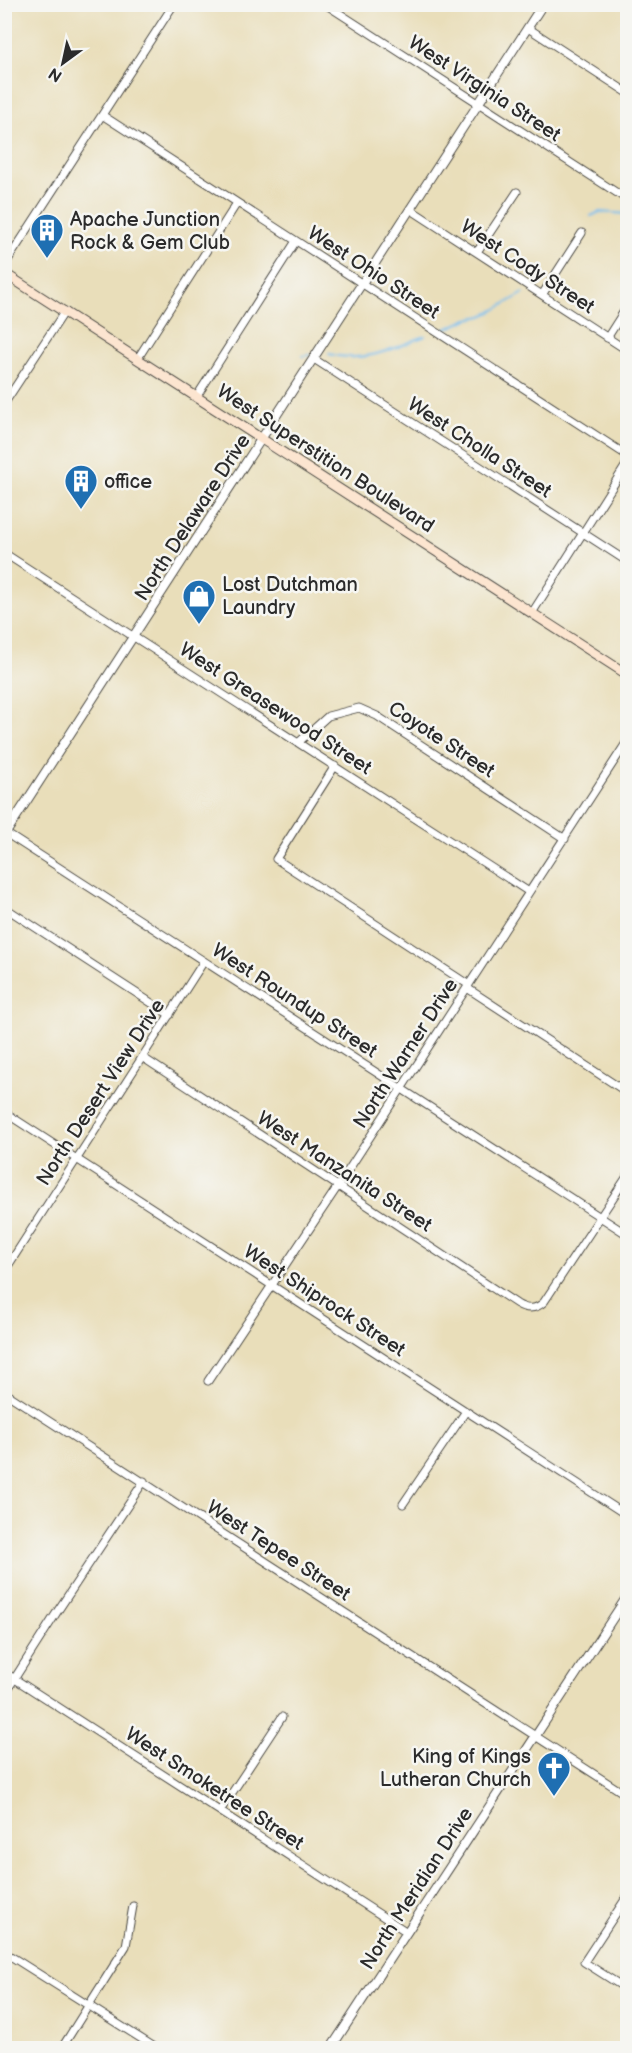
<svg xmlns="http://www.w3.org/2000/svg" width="632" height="2053" font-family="'Balsamiq Sans',sans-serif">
<rect width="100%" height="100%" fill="#f6f6f2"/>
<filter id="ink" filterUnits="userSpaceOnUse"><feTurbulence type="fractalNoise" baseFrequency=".0167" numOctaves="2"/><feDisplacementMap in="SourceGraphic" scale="12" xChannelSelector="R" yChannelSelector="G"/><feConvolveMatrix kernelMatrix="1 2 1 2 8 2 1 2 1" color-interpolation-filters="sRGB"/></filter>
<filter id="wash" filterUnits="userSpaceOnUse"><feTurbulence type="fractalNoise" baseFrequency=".008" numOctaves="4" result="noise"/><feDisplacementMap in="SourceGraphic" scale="24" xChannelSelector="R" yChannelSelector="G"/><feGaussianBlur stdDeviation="1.35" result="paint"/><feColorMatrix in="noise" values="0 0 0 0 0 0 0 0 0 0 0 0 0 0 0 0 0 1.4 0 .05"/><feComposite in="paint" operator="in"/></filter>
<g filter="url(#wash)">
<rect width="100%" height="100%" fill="#e9deba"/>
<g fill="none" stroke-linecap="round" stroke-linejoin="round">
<!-- stream -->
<path stroke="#79bff0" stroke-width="2" d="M591 216 600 212 628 214
M444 330 468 319 482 316 493 311 524 293
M329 354C363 364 393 349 425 336
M302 356 310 355"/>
</g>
</g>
<g filter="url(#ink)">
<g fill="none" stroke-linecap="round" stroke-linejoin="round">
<defs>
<path id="minor" d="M325 4 628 200
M528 28 628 93
M102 115 628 456
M410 209 628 351
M477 252 517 192
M4 266 174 4
M542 295 582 233
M607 338 628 305
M138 358 237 203
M314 359 628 562
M197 396 296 241
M4 404 65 311
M4 553 529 892
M532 613 628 462
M299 742 328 716 359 708 377 716 565 839
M335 766 276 859 469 985
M4 832 628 1235
M4 907 170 1015
M467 988 628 1093
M142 1057 517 1304C527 1310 535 1310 544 1302L628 1175
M4 1112 628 1516
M4 1272 204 961
M208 1381 338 1186 628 740
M4 1392 628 1796
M403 1504 466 1411
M4 1672 407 1932
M4 1695 57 1612 144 1481
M220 1811 282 1717
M628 1895 584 1962 628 1990
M4 1952 156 2048
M63 2046 126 1946 133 1906"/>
<path id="tertiary" d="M4 836 543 4
M331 2048 628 1595"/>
<path id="secondary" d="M4 273 628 675"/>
</defs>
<!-- minor casing -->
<use href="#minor" stroke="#484640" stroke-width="9"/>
<!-- tertiary casing -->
<use href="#tertiary" stroke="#484640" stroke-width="10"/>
<!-- secondary casing -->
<use href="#secondary" stroke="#484640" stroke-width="11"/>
<!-- minor -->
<use href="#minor" stroke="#fff" stroke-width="7"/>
<!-- tertiary -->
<use href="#tertiary" stroke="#fff" stroke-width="8"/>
<!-- secondary -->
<use href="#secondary" stroke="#fce5d0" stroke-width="9"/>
</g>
</g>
<!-- icons -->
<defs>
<symbol id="building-pin" viewBox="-11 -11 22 30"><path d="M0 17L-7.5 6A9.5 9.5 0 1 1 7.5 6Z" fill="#1f6fb2" stroke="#f6f6f2"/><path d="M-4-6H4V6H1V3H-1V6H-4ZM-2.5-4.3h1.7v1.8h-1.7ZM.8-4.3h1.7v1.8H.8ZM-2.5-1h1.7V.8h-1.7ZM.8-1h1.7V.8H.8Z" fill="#fff"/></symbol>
<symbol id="shop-pin" viewBox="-11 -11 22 30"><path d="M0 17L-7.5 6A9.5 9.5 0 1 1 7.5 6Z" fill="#1f6fb2" stroke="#f6f6f2"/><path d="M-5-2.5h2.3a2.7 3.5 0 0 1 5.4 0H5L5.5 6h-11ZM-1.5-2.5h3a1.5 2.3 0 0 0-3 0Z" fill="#fff"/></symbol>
<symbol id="church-pin" viewBox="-11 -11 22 30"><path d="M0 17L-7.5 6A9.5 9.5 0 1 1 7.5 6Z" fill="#1f6fb2" stroke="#f6f6f2"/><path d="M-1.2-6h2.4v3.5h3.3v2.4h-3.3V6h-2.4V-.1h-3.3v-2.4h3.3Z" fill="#fff"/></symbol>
</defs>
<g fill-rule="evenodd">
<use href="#building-pin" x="28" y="211" width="38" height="52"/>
<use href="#building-pin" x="62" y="462" width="38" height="52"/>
<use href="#shop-pin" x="180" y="577" width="38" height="52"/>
<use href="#church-pin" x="535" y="1749" width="38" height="52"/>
</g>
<g text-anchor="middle" stroke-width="5" stroke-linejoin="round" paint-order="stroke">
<!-- street labels -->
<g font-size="20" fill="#2b2b2b" stroke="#f6f6f2">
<text transform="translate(485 88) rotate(33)" y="7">West Virginia Street</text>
<text transform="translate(528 266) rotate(33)" y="7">West Cody Street</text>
<text transform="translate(374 272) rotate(33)" y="7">West Ohio Street</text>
<text transform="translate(480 447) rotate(33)" y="7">West Cholla Street</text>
<text transform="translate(326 458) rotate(33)" y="7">West Superstition Boulevard</text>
<text transform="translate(192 517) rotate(-57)" y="7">North Delaware Drive</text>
<text transform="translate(276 708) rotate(33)" y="7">West Greasewood Street</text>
<text transform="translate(442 739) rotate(33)" y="7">Coyote Street</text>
<text transform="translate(295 1000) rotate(33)" y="7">West Roundup Street</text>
<text transform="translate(405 1053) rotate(-57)" y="7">North Warner Drive</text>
<text transform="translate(100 1092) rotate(-57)" y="7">North Desert View Drive</text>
<text transform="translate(345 1171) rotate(33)" y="7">West Manzanita Street</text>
<text transform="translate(325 1300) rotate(33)" y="7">West Shiprock Street</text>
<text transform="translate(279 1550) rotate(33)" y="7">West Tepee Street</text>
<text transform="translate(215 1788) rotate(33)" y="7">West Smoketree Street</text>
<text transform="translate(416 1888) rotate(-57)" y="7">North Meridian Drive</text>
</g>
<!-- poi labels -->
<g font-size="20" fill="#2b2b2b" stroke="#f6f6f2" text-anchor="start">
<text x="70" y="226">Apache Junction<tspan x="70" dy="23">Rock &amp; Gem Club</tspan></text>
<text x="104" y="488">office</text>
<text x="222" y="591">Lost Dutchman<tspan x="222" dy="23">Laundry</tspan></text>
<text x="531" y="1763" text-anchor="end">King of Kings<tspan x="531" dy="23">Lutheran Church</tspan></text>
</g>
</g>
<!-- margin -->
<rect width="632" height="2053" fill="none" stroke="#f6f6f2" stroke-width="24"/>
<!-- north arrow -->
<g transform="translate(63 63) rotate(213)" stroke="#f6f6f2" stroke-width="4.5" paint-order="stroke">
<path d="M0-4.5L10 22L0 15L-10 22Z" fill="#2b2b2b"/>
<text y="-9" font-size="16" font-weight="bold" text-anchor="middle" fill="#2b2b2b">N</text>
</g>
</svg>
